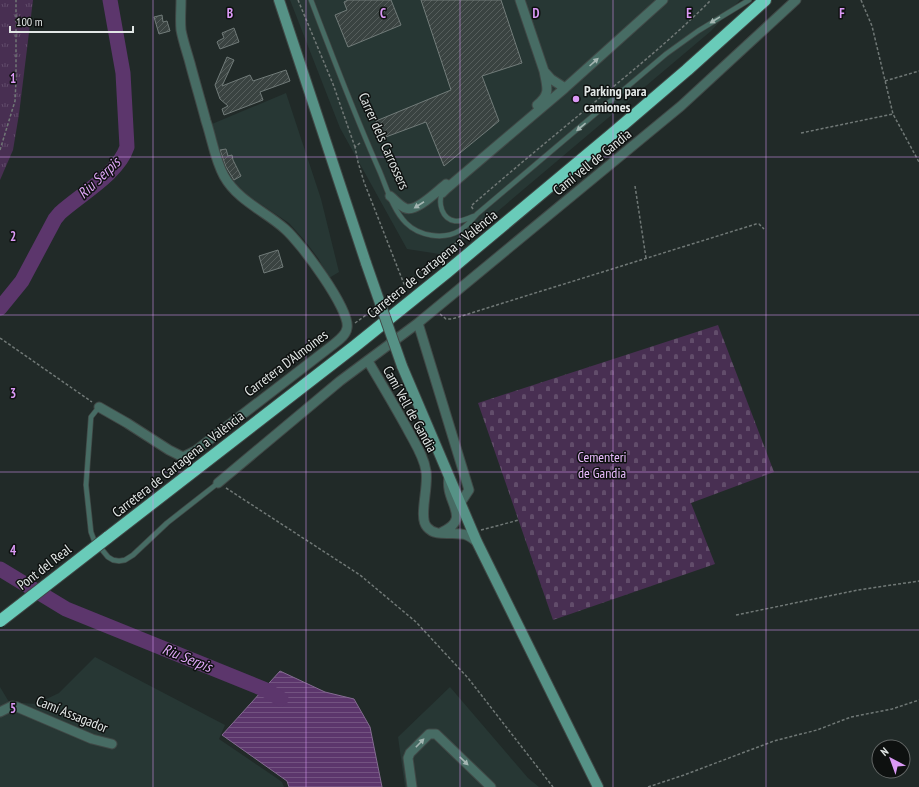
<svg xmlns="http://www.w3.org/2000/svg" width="919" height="787" font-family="'PT Sans Narrow',sans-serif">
<defs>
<pattern id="cemetery-stones" width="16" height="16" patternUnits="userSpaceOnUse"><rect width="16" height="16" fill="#482f52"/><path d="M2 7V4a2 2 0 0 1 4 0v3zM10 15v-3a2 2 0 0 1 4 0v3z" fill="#624d6b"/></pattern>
<pattern id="park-tufts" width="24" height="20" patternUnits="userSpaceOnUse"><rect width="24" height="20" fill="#482f52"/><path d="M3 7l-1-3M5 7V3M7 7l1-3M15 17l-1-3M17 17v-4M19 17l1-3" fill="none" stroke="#624d6b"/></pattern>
<pattern id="water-rules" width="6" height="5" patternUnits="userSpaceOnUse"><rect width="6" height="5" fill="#5c366c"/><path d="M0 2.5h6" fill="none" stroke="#735381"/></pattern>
<pattern id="building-hatch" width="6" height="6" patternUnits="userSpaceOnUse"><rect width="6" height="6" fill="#3a4341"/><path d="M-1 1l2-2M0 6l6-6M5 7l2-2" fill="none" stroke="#565e5c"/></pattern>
</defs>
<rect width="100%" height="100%" fill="#212a28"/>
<!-- built -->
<path fill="#273734" d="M290 0H740L711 31 446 255 407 249 340 128Z
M286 93 321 199 339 272 329 278 318 258 305 241 289 223 247 195 233 181 223 162 212 124Z
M95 657 225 725 219 739 275 777 282 782 284 787H0V687L9 702 36 704 59 693Z
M450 687 528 778 539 787H405L398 737Z"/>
<!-- cemetery -->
<path fill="url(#cemetery-stones)" d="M718 325 774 472 691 503 715 564 553 620 478 403Z"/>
<!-- park -->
<path fill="url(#park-tufts)" d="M0 0H33L19 114 13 150 0 180Z"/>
<!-- water -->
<path fill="url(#water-rules)" stroke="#846b91" d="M280 671 325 692 354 699 370 727 382 787H289L287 781 222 735Z"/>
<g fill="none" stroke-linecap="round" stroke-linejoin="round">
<!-- river -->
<path stroke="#5c366c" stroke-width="15" d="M0 308 22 281 55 219 60 213C81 194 118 174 127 147L123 73 110 0
M0 569 66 609 266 690 281 699"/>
</g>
<!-- building -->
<path fill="url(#building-hatch)" stroke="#717b79" d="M348 0H391L401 25 348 47 335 15 347 10 344 2Z
M421 0H501L522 63 482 76 499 121 444 166 426 122 383 138 376 121 451 90Z
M162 15 163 22 167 21 170 31 159 34 154 17Z
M234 28 239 42 220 49 217 42 218 41 224 38 222 33Z
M227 57 234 60 222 86 250 75 253 81 286 70 290 81 260 92 263 100 224 115 222 109 228 106 220 99 215 85Z
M226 149 228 156 232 155 233 160 241 176 234 180 226 167 220 150Z
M278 250 283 267 264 273 259 256Z"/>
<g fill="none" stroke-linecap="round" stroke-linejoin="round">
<defs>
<path id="lane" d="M311 0C333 58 355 116 380 172 387 189 393 210 406 223 419 236 443 240 459 231 466 227 472 220 477 214L666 54 698 31 749 0
M442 193C438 204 442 219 455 221 462 222 468 218 474 216
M99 407 91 417 86 485 91 532 94 540 108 557 113 560 119 561 125 560 133 555 167 523 218 483"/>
<path id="street" d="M520 0 544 71 551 79 565 88
M537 105C551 94 547 87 544 71
M442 193 446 189 565 88 663 0
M390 196C395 200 399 205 405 208 416 213 437 191 446 184
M418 323 469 490 461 502
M368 361C382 385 396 408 409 432 416 445 424 457 426 471 429 487 418 518 427 527 435 537 450 532 461 534 468 534 472 538 477 542
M99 407 127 423 169 450 183 457 195 451 334 344C339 340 346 335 347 328 351 310 300 242 285 229 265 211 238 201 224 176 215 160 212 139 206 121 201 102 195 82 190 63 187 52 183 41 181 30 180 20 181 10 181 0
M218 483 340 381 418 323 681 106 796 0
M442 532C473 518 444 502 449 477
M0 712 12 706 17 707 92 739 112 744
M412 787 408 758 410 753 429 734H436L491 787"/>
<path id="secondary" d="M279 0 366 263
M402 366 477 542 598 787"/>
<path id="highway" d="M107 538 355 346 447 272 611 135 687 70 765 0"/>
</defs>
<!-- lane casing -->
<use href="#lane" stroke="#404846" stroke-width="6"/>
<!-- street casing -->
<use href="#street" stroke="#404846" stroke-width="11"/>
<!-- secondary casing -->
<use href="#secondary" stroke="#404846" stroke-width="12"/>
<!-- highway casing -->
<use href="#highway" stroke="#404846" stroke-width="14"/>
<!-- path -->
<path stroke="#707876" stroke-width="1.5" stroke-dasharray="3 2" stroke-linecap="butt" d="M298 0 333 84 355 147
M861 0 872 26 893 114 919 162
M885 81 919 71
M801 133 893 114
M360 143 355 147 358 162 364 182 404 284
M0 150 15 101 16 81V0
M635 186 646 258
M473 209 471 206C510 172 550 139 590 106 631 72 673 38 711 0
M471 231 483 221 481 219
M388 297 466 235
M440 314 446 319H452L756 224H759L764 229
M355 323 373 310
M0 338 92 402
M226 488 360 575 416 622 468 678 553 787
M481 530 519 520
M736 615 858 590 919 581
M648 787 684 775 774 741 817 730 851 717 892 709 919 700"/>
<!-- lane -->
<use href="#lane" stroke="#476c64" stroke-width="4.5"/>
<!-- street -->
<use href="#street" stroke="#476c64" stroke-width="9"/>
<!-- secondary -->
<use href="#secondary" stroke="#569286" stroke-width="10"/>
<!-- highway -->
<use href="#highway" stroke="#69cbb9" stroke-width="12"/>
<defs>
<path id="secondary-bridge" d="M366 263 402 366"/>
<path id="highway-bridge" d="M0 621 107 538"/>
</defs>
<!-- secondary-bridge casing -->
<use href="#secondary-bridge" stroke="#404846" stroke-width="12" stroke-linecap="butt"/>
<!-- highway-bridge casing -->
<use href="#highway-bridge" stroke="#404846" stroke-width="14" stroke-linecap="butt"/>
<!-- secondary-bridge -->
<use href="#secondary-bridge" stroke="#569286" stroke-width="10"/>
<!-- highway-bridge -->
<use href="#highway-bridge" stroke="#69cbb9" stroke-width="12"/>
</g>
<!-- one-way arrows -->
<defs><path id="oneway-solid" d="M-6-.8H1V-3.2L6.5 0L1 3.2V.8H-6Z"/></defs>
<g fill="#a4b6b2">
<use href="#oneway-solid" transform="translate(715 20) rotate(148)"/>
<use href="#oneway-solid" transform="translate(594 62) rotate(-42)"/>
<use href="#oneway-solid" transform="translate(581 127) rotate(140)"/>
<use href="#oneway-solid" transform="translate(419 205) rotate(147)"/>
<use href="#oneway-solid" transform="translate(420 743) rotate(-46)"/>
<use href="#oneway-solid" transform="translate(464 761) rotate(44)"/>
</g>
<!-- grid -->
<path fill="none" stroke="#db99f6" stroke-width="1" stroke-opacity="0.55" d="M153 0V787M306 0V787M460 0V787M613 0V787M766 0V787M0 157H919M0 315H919M0 472H919M0 630H919"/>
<!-- markers -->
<circle fill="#db99f6" stroke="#0e1110" stroke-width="1.5" cx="576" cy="99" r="4"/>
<g text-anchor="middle" stroke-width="3" stroke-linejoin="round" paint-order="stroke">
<!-- poi labels -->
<g font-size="14" font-weight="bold" fill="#e2e7e6" stroke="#0e1110" text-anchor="start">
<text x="584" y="96">Parking para<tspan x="584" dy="16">camiones</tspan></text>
</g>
<!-- street labels -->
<g font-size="14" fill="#e2e7e6" stroke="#0e1110">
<text transform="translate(384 141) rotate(66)" y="5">Carrer dels Carrossers</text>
<text transform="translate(592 162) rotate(-39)" y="5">Camí vell de Gandia</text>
<text transform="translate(432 264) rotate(-39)" y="5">Carretera de Cartagena a València</text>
<text transform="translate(286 363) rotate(-37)" y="5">Carretera D'Almoines</text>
<text transform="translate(410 409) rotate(61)" y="5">Camí Vell de Gandia</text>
<text transform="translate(178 464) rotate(-38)" y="5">Carretera de Cartagena a València</text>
<text transform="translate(44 567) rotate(-38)" y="5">Pont del Real</text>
<text transform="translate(72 714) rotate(22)" y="5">Camí Assagador</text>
</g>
<!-- park labels -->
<g font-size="14" fill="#eabcfe" stroke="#0e1110">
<text x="602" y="462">Cementeri<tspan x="602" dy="16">de Gandia</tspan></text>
</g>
<!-- water labels -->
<g font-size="15" font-style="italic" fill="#dfa6f7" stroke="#0e1110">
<text transform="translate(99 178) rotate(-44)" y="5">Riu Serpis</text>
<text transform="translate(187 658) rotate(22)" y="5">Riu Serpis</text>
</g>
</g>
<g font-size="13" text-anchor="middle" font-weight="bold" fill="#db99f6" stroke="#0e1110" stroke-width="3" stroke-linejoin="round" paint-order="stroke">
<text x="230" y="18">B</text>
<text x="383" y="18">C</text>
<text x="536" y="18">D</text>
<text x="689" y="18">E</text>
<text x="842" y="18">F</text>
<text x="13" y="83">1</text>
<text x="13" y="241">2</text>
<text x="13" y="398">3</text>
<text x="13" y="555">4</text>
<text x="13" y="713">5</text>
</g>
<!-- north arrow -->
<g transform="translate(891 759) rotate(319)"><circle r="19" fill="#0e1110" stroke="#636766"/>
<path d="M0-3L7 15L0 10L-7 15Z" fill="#db99f6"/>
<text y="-6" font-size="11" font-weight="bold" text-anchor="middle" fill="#e2e7e6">N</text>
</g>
<!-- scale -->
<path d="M10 26v6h123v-6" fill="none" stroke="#e2e7e6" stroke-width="2"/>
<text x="16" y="26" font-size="12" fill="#e2e7e6" stroke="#0e1110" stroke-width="3" paint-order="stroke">100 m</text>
</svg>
